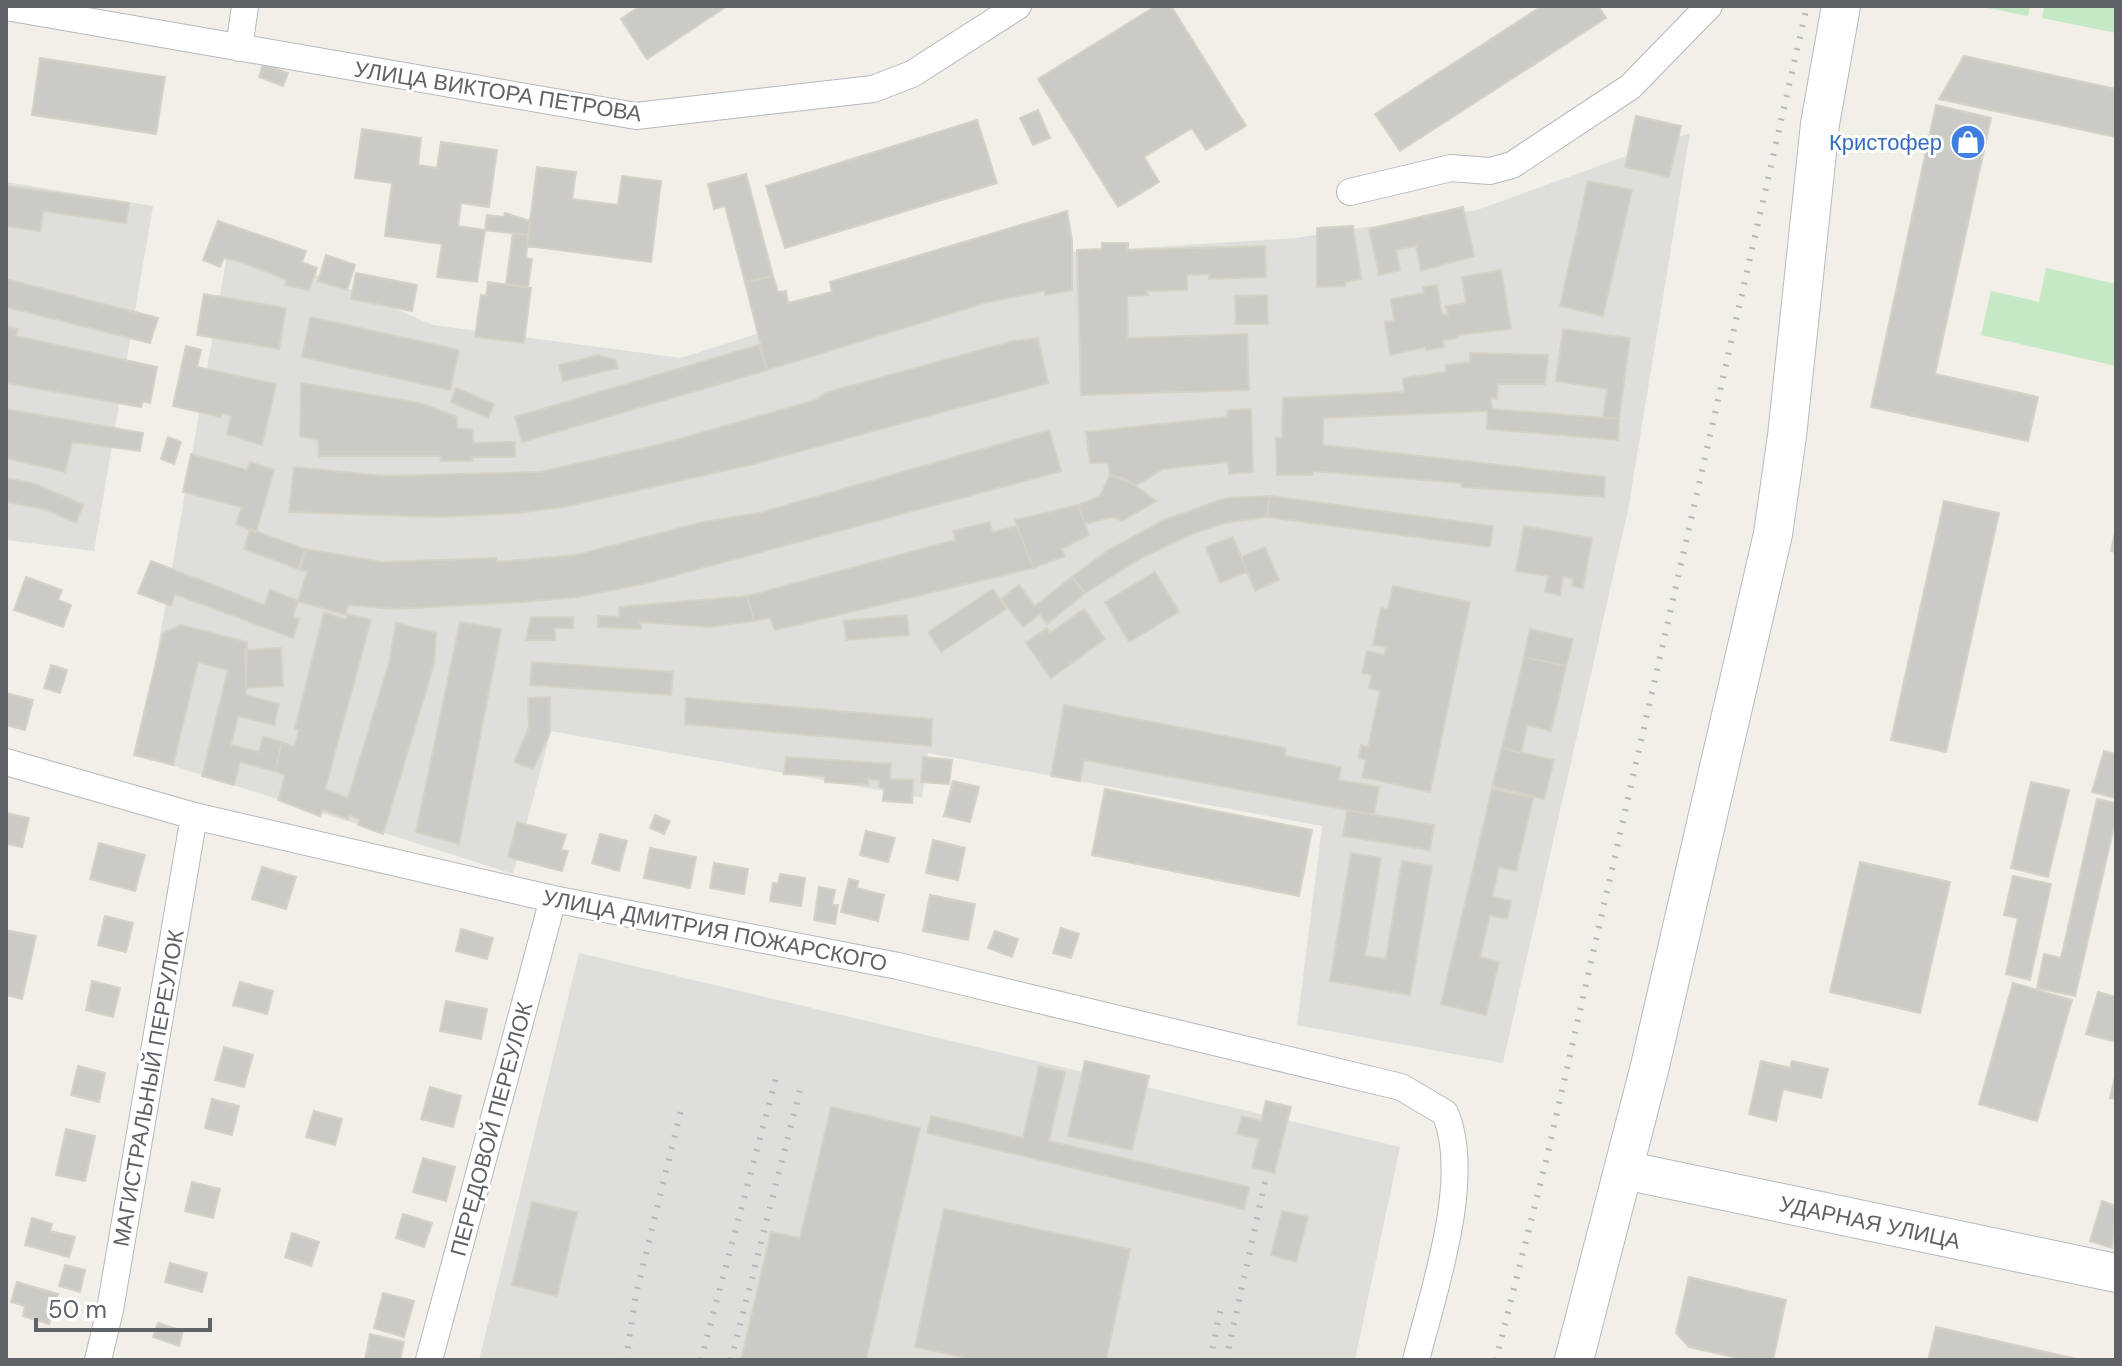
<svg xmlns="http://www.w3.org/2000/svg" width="2122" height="1366" font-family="'DM Sans',sans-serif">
<rect width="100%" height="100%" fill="#f1efe8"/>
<!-- industrial -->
<path fill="#e0deda" d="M1690 133 1628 510 1503 1063 1297 1025 1322 826 928 753 922 798 551 731 513 874 139 755 230 238 433 325 681 358 998 257 1296 238 1477 210Z
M6 182 153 206 94 551 6 540Z
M579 953 1400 1147 1355 1360H479Z"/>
<!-- green -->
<path fill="#c5e8c5" d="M1978 6H2030L2028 16Z
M2044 6H2116V33L2042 18Z
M2046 268 2116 284V366L1981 335 1991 291 2039 302Z"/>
<!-- building -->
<path fill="#cccac5" stroke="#d6d1c6" stroke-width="2" d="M640 6H727L647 59 621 19Z
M1156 6H1171L1246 126 1206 150 1192 128 1144 157 1159 182 1118 207 1038 79Z
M1542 6H1598L1606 18 1400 151 1375 114Z
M1964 56 2116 89V137L1939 99Z
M40 58 165 77 156 134 32 115Z
M263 64 288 73 283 86 259 77Z
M1936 105 1991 118 1935 374 2038 397 2028 441 1871 407Z
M1038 110 1050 138 1033 145 1020 118Z
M1636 116 1681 126 1669 177 1625 167Z
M977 120 997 183 785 248 766 186Z
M362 129 421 138 418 165 437 168 441 142 497 150 489 207 461 203 458 226 485 230 477 282 437 277 442 244 385 236 392 183 355 178Z
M537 167 576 172 572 199 618 205 622 176 661 181 651 262 527 246Z
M746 174 773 276 745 282 725 206 714 209 708 184Z
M1588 181 1632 190 1603 316 1560 306Z
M7 186 129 203 126 223 43 211 40 231 6 226Z
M1463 207 1474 256 1421 271 1416 246 1396 250 1400 270 1379 275 1369 229Z
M1067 211 1072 240V290L1045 295 1044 291 988 302 767 370 745 282 773 276 778 292 786 291 788 303 832 292 830 282Z
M505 213 530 221 528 235 485 230 487 215 504 217Z
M218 221 306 251 302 262 317 268 309 290 285 285 287 280 241 262 224 258 220 267 203 260Z
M1353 226 1361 279 1345 282V286L1317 287V228Z
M513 233 528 235 526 258 532 259 528 287 506 284Z
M1102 243H1128V250L1265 246 1266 277 1209 279V274L1187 275V290L1147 291 1148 295 1127 296 1128 338 1247 334 1249 390 1081 395 1077 250 1102 249Z
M326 255 355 265 347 290 318 281Z
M1501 270 1511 329 1457 335 1458 338 1443 340 1444 347 1426 350 1425 347 1390 355 1385 322 1394 321 1391 299 1424 293 1423 287 1437 285 1442 315H1448L1446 306 1466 303 1462 277Z
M356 273 417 285 412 311 351 299Z
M6 279 158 318 150 343 6 307Z
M488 282 531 288 524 343 475 337 481 295 486 296Z
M204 294 286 308 279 349 197 335Z
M1267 295 1268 324H1236L1235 296Z
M310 317 459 350 450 390 302 357Z
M6 326 18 329 16 336 157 367 150 403 143 401 141 407 6 383Z
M1563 329 1630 338 1619 419 1603 417 1607 389 1556 381Z
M1038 338 1048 383 750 465 563 507 518 513 440 517 289 512 294 467 385 476 540 472 662 444 816 400 825 393 1013 341Z
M759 345 767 370 522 442 515 417Z
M186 346 201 350 197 367 276 384 262 445 227 434 231 416 221 413V417L173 406Z
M1470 353 1548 355 1545 384H1498L1497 399 1491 398 1492 409 1619 419 1618 440 1487 429V411L1323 418V445L1605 477 1604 497 1462 487 1461 483 1312 471V475H1277L1276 438 1282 437 1283 398 1404 392 1403 378 1445 372 1446 365 1470 362Z
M598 355 616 360 618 368 563 381 559 365Z
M301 383 420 403 457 417V428L473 430V443L515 442V457H472L473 461H441L440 456H319L318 440 300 436Z
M456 388 494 404 488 418 451 402Z
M6 409 143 433 140 451 72 442 65 472 6 458Z
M1251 409 1253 472 1229 474 1228 462 1163 469 1137 485 1110 475 1108 463H1090L1086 432 1227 417 1228 410Z
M1049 430 1061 471 643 584 578 597 523 602 394 609 348 605 346 615 298 601 307 572 300 570 305 549 382 562 496 558 497 562 576 555 703 522 759 513Z
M168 437 181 442 174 464 161 459Z
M191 454 247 470 250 462 274 470 256 532 236 524 242 507 183 492Z
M1110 475 1126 479 1156 501 1122 521 1113 517 1085 524 1078 505 1100 496Z
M6 478 36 484 83 505 76 523 44 509 6 502Z
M1270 496 1267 517 1224 523 1192 534 1143 557 1085 593 1072 577 1107 551 1166 519 1226 498Z
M1270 496 1493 526 1490 547 1267 517Z
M1944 501 1999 513 1946 752 1891 740Z
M1078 505 1089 535 1061 549 1065 556 1033 568 1015 520Z
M990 522 992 532 1017 526 1033 568 775 630 770 618 754 621 747 596 955 540 953 531Z
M1524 526 1592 538 1583 588 1572 586 1573 579 1563 577 1560 595 1545 592 1548 576 1516 571Z
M2116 528V552L2111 551Z
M250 529 305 549 298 569 244 549Z
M1233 537 1247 572 1220 583 1206 547Z
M1265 547 1279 580 1255 591 1241 557Z
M151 561 265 605 270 589 298 601 293 617 299 619 293 638 175 594 171 606 138 593Z
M1155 572 1179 612 1129 642 1105 602Z
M26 577 62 590 58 600 71 605 63 627 14 610Z
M1072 577 1085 593 1047 624 1040 614 1023 627 1001 599 1019 585 1035 606Z
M1393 586 1470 602 1430 792 1362 777 1366 760 1359 758 1361 745 1368 747 1380 691 1369 688 1372 675 1362 673 1367 651 1384 655 1386 647 1373 645 1381 608 1388 609Z
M993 589 1006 609 941 652 928 632Z
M747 596 754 621 709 627 640 622 641 629 598 627V616L619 617V607Z
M1084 609 1105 639 1051 678 1026 643 1047 628 1050 633Z
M324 612 346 620 348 614 371 620 325 789 348 798 389 663 396 623 436 633 434 664 383 834 358 825 360 820 349 815 348 819 323 810 320 816 278 800 285 775 275 771 282 742 294 747 299 730 295 728Z
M907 615 909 635 846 640 844 621Z
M531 617H573V628H555V640H526Z
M460 622 501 629 459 844 416 832Z
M181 625 247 642 246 695 279 704 274 725 238 716 231 745 259 752 263 737 282 742 275 771 240 762 234 785 202 776 228 670 198 662 173 765 134 755 163 633Z
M1530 629 1573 639 1566 666 1524 657Z
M281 648 283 686 246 688 245 650Z
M1524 657 1566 666 1551 731 1527 725 1521 753 1502 748Z
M532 662 673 672 671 695 530 685Z
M51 665 67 670 60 693 44 688Z
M6 693 33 700 25 730 6 725Z
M550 697V733L533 769 514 762 529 727 528 698Z
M686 698 932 719 931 746 685 724Z
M1064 705 1286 748 1285 756 1341 767 1339 780 1379 787 1374 815 1084 760 1080 781 1051 776Z
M1502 748 1554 760 1544 799 1492 786Z
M2104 751 2116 754V798L2092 792Z
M786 757 891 764 890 779 913 780 912 803 883 801 884 788 879 787V780L868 779V785L825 782V776L784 774Z
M923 757 952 760 949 784 921 782Z
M953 781 979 787 970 822 944 816Z
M2031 782 2069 790 2048 877 2011 868Z
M1105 789 1312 830 1299 896 1092 855Z
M1492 789 1533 798 1516 871 1499 867 1492 897 1511 901 1507 919 1490 915 1480 957 1499 962 1486 1015 1441 1004Z
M2097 799 2116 803V818L2075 996 2037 988 2044 954 2061 958Z
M1347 810 1434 825 1430 850 1343 836Z
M6 813 29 818 22 847 6 844Z
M655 815 670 821 664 834 650 828Z
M517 822 566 835 561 850 568 851 562 871 508 857Z
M866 831 895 838 888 862 860 855Z
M600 834 627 841 619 871 592 863Z
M933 840 965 848 958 880 926 873Z
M99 843 145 855 135 891 90 879Z
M650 848 696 857 690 888 644 878Z
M1351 853 1381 858 1365 956 1386 959 1402 861 1432 866 1410 995 1330 981Z
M1860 862 1950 882 1920 1013 1830 992Z
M714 863 748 869 744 894 710 888Z
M262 867 296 877 286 909 252 899Z
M780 874 805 878 801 906 770 901 773 883 778 884Z
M2013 876 2051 884 2030 980 2006 974 2018 918 2004 915Z
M849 879 858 881 857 888 884 895 878 921 841 912Z
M819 887 835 890 832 905H838L835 924 814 920Z
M930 895 975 904 968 940 923 931Z
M105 916 133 923 126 952 98 945Z
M1061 928 1079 934 1071 958 1053 953Z
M461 929 493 938 487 959 456 951Z
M6 930 36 936 22 999 6 995Z
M995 931 1018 939 1012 957 988 948Z
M92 981 120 988 113 1017 86 1010Z
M240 982 273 991 267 1014 233 1005Z
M2013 983 2072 1000 2037 1121 1979 1104Z
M2098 992 2116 997V1042L2086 1034Z
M446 1001 487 1009 481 1039 440 1031Z
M224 1047 253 1055 244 1087 215 1080Z
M1085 1061 1149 1076 1132 1150 1068 1136Z
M1761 1061 1790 1068 1792 1061 1828 1069 1821 1098 1783 1089 1776 1121 1749 1114Z
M78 1066 105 1073 99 1102 71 1095Z
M1039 1066 1065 1072 1049 1141 1249 1187 1244 1209 927 1133 931 1116 1023 1138Z
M2116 1073V1099L2110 1098Z
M430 1087 461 1096 453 1127 421 1119Z
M212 1099 239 1106 232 1135 205 1128Z
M1266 1101 1291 1107 1274 1173 1252 1167 1259 1139 1237 1134 1242 1116 1261 1121Z
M831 1107 920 1128 866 1360H741L771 1232 800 1238Z
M314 1111 342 1119 335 1145 306 1137Z
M66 1129 95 1136 85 1181 56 1175Z
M423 1158 455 1167 446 1201 413 1192Z
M192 1182 220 1189 213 1218 185 1211Z
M2102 1201 2116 1206 2112 1248 2090 1241Z
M532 1202 577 1212 557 1296 512 1285Z
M944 1209 1130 1249 1106 1360H976L915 1347Z
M1282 1211 1308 1217 1296 1262 1271 1255Z
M403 1214 432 1223 424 1247 396 1238Z
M32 1218 52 1224 50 1231 75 1237 69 1257 25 1245Z
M292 1233 319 1242 311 1266 285 1257Z
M170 1263 207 1273 202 1292 165 1282Z
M65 1265 85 1270 80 1292 59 1286Z
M1689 1277 1786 1300 1773 1360H1747L1689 1347 1676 1333Z
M17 1282 58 1294 49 1324 23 1316 25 1306 11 1302Z
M383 1293 414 1301 404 1337 374 1328Z
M158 1323 183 1331 179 1346 153 1337Z
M1936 1327 2081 1360H1928Z
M370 1334 404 1342 400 1360H365Z"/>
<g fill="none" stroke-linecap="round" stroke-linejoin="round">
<defs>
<path id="street" d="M6 7 636 116 873 89 912 74 1018 6
M239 48 245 6
M1350 192 1451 168 1490 171 1512 165 1630 87 1709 6
M6 762 194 816 553 899 898 966 1401 1087 1445 1113C1473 1178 1433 1293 1416 1360
M98 1360 110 1310 194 816
M429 1360 553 899"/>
<path id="secondary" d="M1624 1170 2116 1273
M1574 1360 1650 1066 1773 534 1787 436 1820 124 1841 6"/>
</defs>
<!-- street casing -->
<use href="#street" stroke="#b5b8bc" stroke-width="28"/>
<!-- secondary casing -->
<use href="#secondary" stroke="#b6babf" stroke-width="40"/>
<!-- street -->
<use href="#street" stroke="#fff" stroke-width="26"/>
<!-- secondary -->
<use href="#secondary" stroke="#fff" stroke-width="38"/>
<!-- rail -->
<path stroke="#b6b7b8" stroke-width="6" stroke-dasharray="2 10" stroke-linecap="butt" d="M626 1360 636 1294 681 1110
M701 1360 777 1074
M731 1360 800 1090
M1210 1360 1221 1307
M1226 1360 1265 1182
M1496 1360 1547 1157 1807 6"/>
</g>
<!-- icons -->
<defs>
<symbol id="shop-disc" viewBox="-11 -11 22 22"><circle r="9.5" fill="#3f7fe0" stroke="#fff"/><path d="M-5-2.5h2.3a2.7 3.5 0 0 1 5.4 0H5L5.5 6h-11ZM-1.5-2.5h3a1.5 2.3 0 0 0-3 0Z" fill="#fff"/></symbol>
</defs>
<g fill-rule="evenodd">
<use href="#shop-disc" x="1948" y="122" width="40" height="40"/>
</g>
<g text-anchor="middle" stroke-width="6" stroke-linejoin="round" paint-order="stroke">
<!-- street labels -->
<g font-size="22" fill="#5f6368" stroke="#fff">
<text transform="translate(498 91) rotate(9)" y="8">УЛИЦА ВИКТОРА ПЕТРОВА</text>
<text transform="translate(715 930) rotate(11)" y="8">УЛИЦА ДМИТРИЯ ПОЖАРСКОГО</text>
<text transform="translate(148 1088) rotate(-80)" y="8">МАГИСТРАЛЬНЫЙ ПЕРЕУЛОК</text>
<text transform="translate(491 1129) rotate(-75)" y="8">ПЕРЕДОВОЙ ПЕРЕУЛОК</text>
<text transform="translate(1870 1222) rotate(12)" y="8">УДАРНАЯ УЛИЦА</text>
</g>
<!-- shop labels -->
<g font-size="22" fill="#366cbe" stroke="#fff" text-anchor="end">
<text x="1942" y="150">Кристофер</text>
</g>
</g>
<!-- border -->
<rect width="2122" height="1366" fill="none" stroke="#5f6368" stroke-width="16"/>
<!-- scale -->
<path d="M36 1318v12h174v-12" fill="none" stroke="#5f6368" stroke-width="4"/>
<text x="48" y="1318" font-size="24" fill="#5f6368" stroke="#ffffff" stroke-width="6" paint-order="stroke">50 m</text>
</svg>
